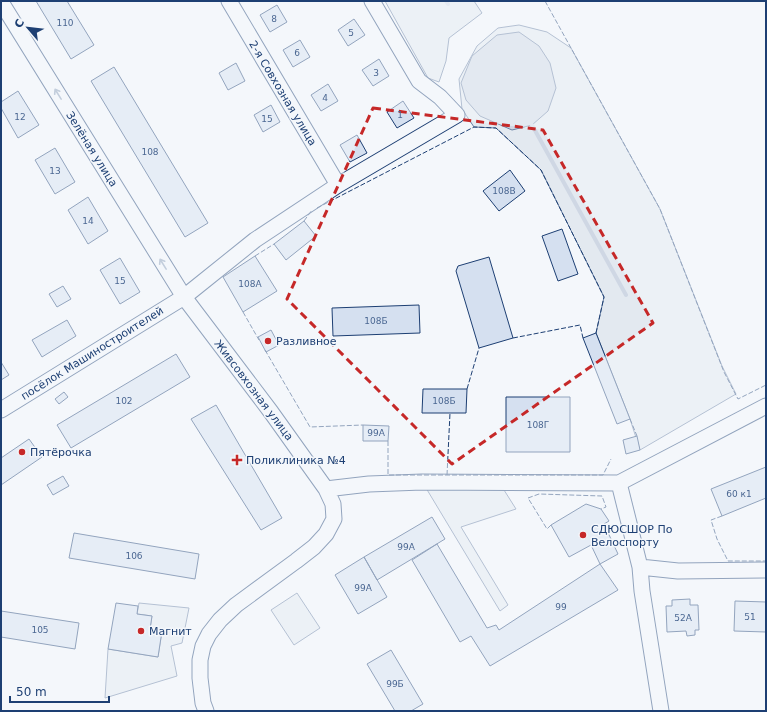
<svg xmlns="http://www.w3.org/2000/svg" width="767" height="712" font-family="'DejaVu Sans',sans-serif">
<rect width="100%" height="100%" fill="#f4f7fb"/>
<!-- green -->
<path fill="#e3e9f0" stroke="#687fa3" d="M385 1H474L482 13 449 38 446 61 439 82 428 78Z
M519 25 547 32 571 48 660 209 722 366 736 394 640 450 630 419 596 333 604 297 541 170 496 128 474 127 462 109 459 79 477 46 498 28Z"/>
<!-- parking -->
<path fill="#e3e8f0" stroke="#687fa3" d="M426 488 504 490 516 509 461 527 508 605 500 611Z
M297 593 320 628 294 645 271 610Z
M139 603 189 608 182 643 171 646 177 676 105 698 108 649 158 657 162 631 150 629 152 616 137 614Z"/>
<!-- water -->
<path fill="#cfd7e4" stroke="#687fa3" d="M519 32 539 46 550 63 556 88 548 111 532 125 512 130 480 116 466 100 461 83 472 56 497 35Z"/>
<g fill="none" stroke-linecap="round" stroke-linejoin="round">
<!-- stream -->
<path stroke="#cfd7e4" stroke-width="4" d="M446 1 448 4
M532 125 626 295"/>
</g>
<!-- building -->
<path fill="#d5e0f0" stroke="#1d3f73" d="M36 1H67L94 45 71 59Z
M277 5 287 22 270 32 260 15Z
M354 19 365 35 348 46 338 30Z
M300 40 310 57 293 67 283 50Z
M379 59 389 76 373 86 362 70Z
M236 63 245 81 228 90 219 73Z
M114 67 208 223 185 237 91 81Z
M328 84 338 101 321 111 311 95Z
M18 91 39 125 18 138 1 108V102Z
M403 101 414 118 397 128 387 112Z
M271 105 280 122 263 132 254 115Z
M357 135 367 153 350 162 340 145Z
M55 148 75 182 55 194 35 160Z
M510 170 525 191 499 211 483 191Z
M88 197 108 231 88 244 68 210Z
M304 221 316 236 286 260 274 244Z
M562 229 578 274 558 281 542 236Z
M255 256 277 291 243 312 223 277Z
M489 257 513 338 479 348 456 271 458 266Z
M120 258 140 292 120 304 100 270Z
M63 286 71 299 57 307 49 294Z
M419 305 420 333 333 336 332 308Z
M67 320 76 336 42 357 32 340Z
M271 330 279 345 266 352 258 337Z
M596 333 630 419 617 424 583 338Z
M176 354 190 377 71 448 57 425Z
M1 362 9 375 1 380Z
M423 389H467L466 413H422Z
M64 392 68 397 59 404 55 399Z
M506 397H570V452H506Z
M216 405 282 518 261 530 191 419Z
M363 425 389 426 388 441H363Z
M637 436 640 450 626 454 623 440Z
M29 439 42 457 1 485V458Z
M766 467V498L722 516 711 489Z
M63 476 69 486 53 495 47 485Z
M586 504 601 509 609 521 604 524 618 554 600 564 591 545 569 557 551 525Z
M432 517 445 539 377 580 364 557Z
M74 533 199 554 195 579 69 558Z
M437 544 487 628 496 625 499 630 600 564 618 590 490 666 471 636 460 642 412 560Z
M364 557 387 597 358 614 335 575Z
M690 599V605H698L699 630H695V635L687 636 686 631 667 632 666 606H672V600Z
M735 601 766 602V632L734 631Z
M116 603 138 606 137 614 152 616 150 629 162 631 158 657 108 649Z
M1 611 79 623 75 649 1 637Z
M391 650 423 704 411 711H395L367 664Z"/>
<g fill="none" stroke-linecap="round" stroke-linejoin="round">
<defs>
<path id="minor" d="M229 1 338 185
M1 2 184 297 271 412 326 489 333 504 334 519 326 534 314 547 296 561 236 605 220 620 209 634 203 646 200 660V678L203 703 206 711
M1 410 184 297 255 240 338 185 457 115 440 97 419 81 372 1
M619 483 640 567 642 591 661 711
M326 489 369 484 422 482 619 483 766 406
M640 567 678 571 766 570"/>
</defs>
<!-- minor casing -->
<use href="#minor" stroke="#1d3f73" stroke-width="17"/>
<!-- minor -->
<use href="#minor" stroke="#f4f7fb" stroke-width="15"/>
<!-- fence -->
<path stroke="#1d3f73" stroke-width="1" stroke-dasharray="5 2" stroke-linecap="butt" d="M545 1 660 209 724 372 738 399 766 385
M317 208 474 127 496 128 541 170 604 297 596 333
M304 221 312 210
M255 256 274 244
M243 312 259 340
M513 338 580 325 583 338
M265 350 310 427 363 425
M467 389 479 348
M630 419 637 436
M388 441V475H603L611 459
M447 475 450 413
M722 516 711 520 717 539 728 561H766
M551 525 547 529 528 498 539 494 602 496 606 507 601 509"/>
</g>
<!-- one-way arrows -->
<defs><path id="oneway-shaft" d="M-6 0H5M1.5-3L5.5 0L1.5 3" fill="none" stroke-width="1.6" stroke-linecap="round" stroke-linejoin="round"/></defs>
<g stroke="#889bb7">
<use href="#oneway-shaft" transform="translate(58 94) rotate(-122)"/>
<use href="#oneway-shaft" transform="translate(163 264) rotate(-122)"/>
</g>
<!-- marked area -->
<path d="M0 0H767V712H0ZM373 108 543 130 653 323 452 464 287 299Z" fill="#f4f7fb" fill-opacity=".55" fill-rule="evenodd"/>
<path fill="none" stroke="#c62828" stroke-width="3" stroke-dasharray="8 5" stroke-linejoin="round" d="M373 108 543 130 653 323 452 464 287 299Z"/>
<!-- markers -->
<g fill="#c62828" stroke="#f4f7fb" stroke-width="1.5">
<circle cx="268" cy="341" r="4"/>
<circle cx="22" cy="452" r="4"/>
<path d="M235 454h4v4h4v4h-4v4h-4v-4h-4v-4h4z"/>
<circle cx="583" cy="535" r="4"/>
<circle cx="141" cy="631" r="4"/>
</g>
<g text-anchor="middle" stroke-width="3" stroke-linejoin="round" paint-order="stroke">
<!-- number labels -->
<g font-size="9" fill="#4b6792">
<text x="274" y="22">8</text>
<text x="65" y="26">110</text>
<text x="351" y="36">5</text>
<text x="297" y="56">6</text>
<text x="376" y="76">3</text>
<text x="325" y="101">4</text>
<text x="400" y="118">1</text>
<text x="20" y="120">12</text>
<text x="267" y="122">15</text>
<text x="150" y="155">108</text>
<text x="55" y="174">13</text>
<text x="504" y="194">108В</text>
<text x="88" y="224">14</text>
<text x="120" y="284">15</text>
<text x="250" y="287">108А</text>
<text x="376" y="324">108Б</text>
<text x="124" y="404">102</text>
<text x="444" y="404">108Б</text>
<text x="538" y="428">108Г</text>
<text x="376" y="436">99А</text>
<text x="739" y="497">60 к1</text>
<text x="406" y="550">99А</text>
<text x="134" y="559">106</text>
<text x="363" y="591">99А</text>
<text x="561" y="610">99</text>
<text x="750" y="620">51</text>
<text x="683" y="621">52А</text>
<text x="40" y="633">105</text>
<text x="395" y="687">99Б</text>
</g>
<!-- street labels -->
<g font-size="11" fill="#1d3f73" stroke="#f4f7fb">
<text transform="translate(283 93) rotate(59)" y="4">2-я Совхозная улица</text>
<text transform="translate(92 149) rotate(58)" y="4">Зелёная улица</text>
<text transform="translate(92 353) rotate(-32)" y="4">посёлок Машиностроителей</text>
<text transform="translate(254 390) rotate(53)" y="4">Живсовхозная улица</text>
</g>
<!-- poi labels -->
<g font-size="11" fill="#1d3f73" stroke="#f4f7fb" text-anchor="start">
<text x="276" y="345">Разливное</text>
<text x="30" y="456">Пятёрочка</text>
<text x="246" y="464">Поликлиника №4</text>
<text x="591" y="533">СДЮСШОР По<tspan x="591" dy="13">Велоспорту</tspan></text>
<text x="149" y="635">Магнит</text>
</g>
</g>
<!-- border -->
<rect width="767" height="712" fill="none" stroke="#1d3f73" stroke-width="4"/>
<!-- north arrow -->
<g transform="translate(28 28) rotate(298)" stroke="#f4f7fb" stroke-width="3" paint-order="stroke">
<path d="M0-3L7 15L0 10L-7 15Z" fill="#1d3f73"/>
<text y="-6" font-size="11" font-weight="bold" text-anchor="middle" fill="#1d3f73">С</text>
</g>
<!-- scale -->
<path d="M10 696v6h99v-6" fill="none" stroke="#1d3f73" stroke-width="2"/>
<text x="16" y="696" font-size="12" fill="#1d3f73" stroke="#f4f7fb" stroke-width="3" paint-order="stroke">50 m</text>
</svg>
